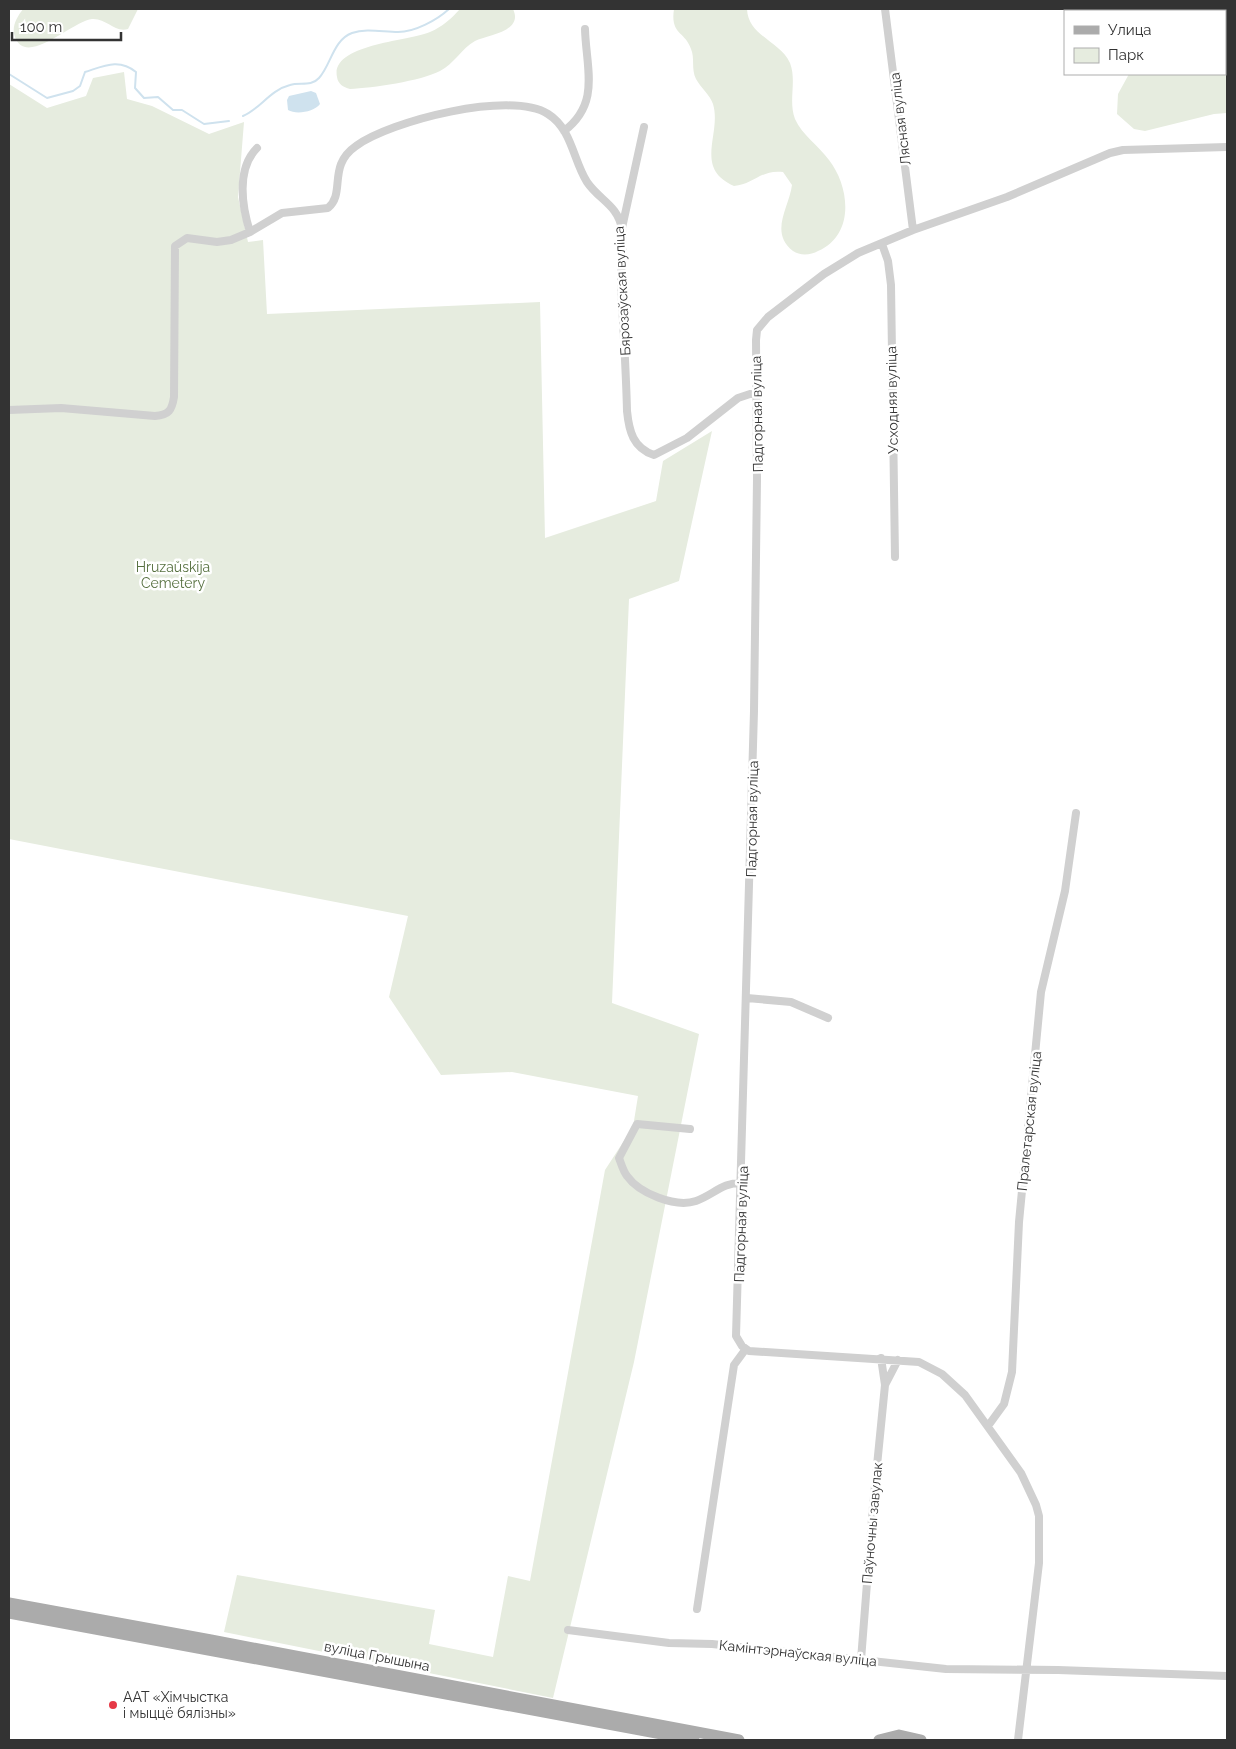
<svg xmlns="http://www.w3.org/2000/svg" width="1236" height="1749" font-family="Raleway,sans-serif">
<rect width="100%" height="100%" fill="#fff"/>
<!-- green -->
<path fill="#e6ecdf" d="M23 9H138L128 29C114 33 107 18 92 19 74 20 26 68 15 37 11 27 17 17 23 9Z
M460 9H513C524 32 487 35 475 41 461 49 454 64 440 71 421 81 372 88 350 89 343 87 338 84 337 77 330 44 410 41 430 32 442 27 452 18 460 9Z
M674 9H747C748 36 780 41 790 63 797 81 788 101 795 119 802 135 819 146 829 160 850 187 855 235 818 251 811 255 800 256 793 251 769 232 789 208 792 185L783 172C761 169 753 185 734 186 693 168 722 134 713 104 710 95 701 88 696 79 691 69 695 58 691 49 685 31 670 35 674 9Z
M1225 36 1227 38V113L1214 114 1145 131 1134 129 1117 114 1118 94 1129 74H1225Z
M124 72 127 99 152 106 209 134 244 122 238 197 248 242 263 240 267 314 540 302 545 538 656 501 663 461 712 431 679 581 629 599 612 1003 699 1034 634 1362 553 1698 224 1632 237 1575 435 1610 429 1644 493 1657 508 1576 530 1581 605 1170 633 1127 638 1096 512 1072 441 1075 389 997 408 916 9 839V84L47 108 86 96 93 78Z"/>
<!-- water -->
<path fill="#cfe2ee" d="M311 91 316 93 320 104C314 112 296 115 288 110L287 100 289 96Z"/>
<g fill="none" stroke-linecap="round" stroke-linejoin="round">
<!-- stream -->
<path stroke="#cfe2ee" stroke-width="2" d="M9 74 47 98 73 91 80 86 85 72C104 66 119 58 136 72L135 88 144 98 158 97 173 110H182L204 124 229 121
M243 116C260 109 270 90 290 85 300 82 311 87 319 78 331 65 333 40 352 33 366 28 383 32 398 32 415 32 437 20 449 9"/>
<!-- street -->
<path stroke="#d0d0d0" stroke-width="8" d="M885 9 913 230
M564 131C601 103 586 68 585 29
M622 228 644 127
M250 232C242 207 236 169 257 148
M882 244 888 261 891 285 895 557
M9 410 61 408 155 416C169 415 172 410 174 397L175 246 187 238 217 242 231 240 250 232 282 213 328 208C346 193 327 166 356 146 390 121 510 90 548 114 572 129 573 160 587 182 599 200 618 205 622 229 624 246 621 265 621 282 623 325 626 368 627 411 629 431 633 448 654 455L687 438 738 398 756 392
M747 998 791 1002 828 1018
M690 1129 637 1124 619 1158C621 1163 623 1171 627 1176 639 1193 675 1208 696 1201 713 1195 723 1182 742 1183
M881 1358 885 1385
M988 1426 1004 1404 1012 1372 1019 1222 1041 992 1065 891 1076 813
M697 1609 734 1365 745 1350
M568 1630 669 1643 712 1644 946 1669 1058 1670 1227 1676
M861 1660 873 1506 885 1385 898 1360
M1018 1740 1039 1563V1516L1036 1505 1021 1473 965 1395 942 1374 919 1362 749 1351 742 1346 736 1336 754 711 757 479 756 340 757 330 768 317 824 274 858 253 913 230 1007 197 1110 153 1123 150 1227 147"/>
<!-- primary -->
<path stroke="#ababab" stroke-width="11" d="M9 1603 211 1640 739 1740
M9 1613 694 1740
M879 1740 899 1735 921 1740"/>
</g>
<!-- markers -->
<circle fill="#e63946" stroke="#fff" stroke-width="2" cx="113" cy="1705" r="5"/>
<g text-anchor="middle" stroke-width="5" stroke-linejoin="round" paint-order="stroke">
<!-- street labels -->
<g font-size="14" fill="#333" stroke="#fff">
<text transform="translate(900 119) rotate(-97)" y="5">Лясная вуліца</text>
<text transform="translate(622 291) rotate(-93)" y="5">Бярозаўская вуліца</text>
<text transform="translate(892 400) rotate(-91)" y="5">Усходняя вуліца</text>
<text transform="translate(757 414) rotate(-91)" y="5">Падгорная вуліца</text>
<text transform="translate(752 819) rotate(-89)" y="5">Падгорная вуліца</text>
<text transform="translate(1029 1121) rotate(-84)" y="5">Пралетарская вуліца</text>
<text transform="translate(741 1224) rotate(-88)" y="5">Падгорная вуліца</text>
<text transform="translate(872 1523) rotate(-85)" y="5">Паўночны завулак</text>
<text transform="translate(798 1653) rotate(6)" y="5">Камінтэрнаўская вуліца</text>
<text transform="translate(377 1656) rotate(11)" y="5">вуліца Грышына</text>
</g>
<!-- park labels -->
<g font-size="14" fill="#56703f" stroke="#fff">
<text x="173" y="572">Hruzaŭskija<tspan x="173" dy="16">Cemetery</tspan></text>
</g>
<!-- poi labels -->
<g font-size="14" fill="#333" stroke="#fff" text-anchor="start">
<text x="123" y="1702">ААТ «Хімчыстка<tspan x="123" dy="16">і мыццё бялізны»</tspan></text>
</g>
</g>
<!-- border -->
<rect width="1236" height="1749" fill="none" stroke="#333333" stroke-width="20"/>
<!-- legend -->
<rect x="1064" y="10" width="162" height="65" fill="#ffffff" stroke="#adadad"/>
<rect x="1074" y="26" width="25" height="8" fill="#ababab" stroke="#adadad"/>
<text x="1108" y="35" font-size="15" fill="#333333">Улица</text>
<rect x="1074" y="48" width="25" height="15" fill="#e6ecdf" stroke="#adadad"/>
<text x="1108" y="60" font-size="15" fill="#333333">Парк</text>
<!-- scale -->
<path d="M12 32v8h109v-8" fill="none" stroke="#333333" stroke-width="2.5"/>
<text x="20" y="32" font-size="15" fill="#333333" stroke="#ffffff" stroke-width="4" paint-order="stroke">100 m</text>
</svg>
